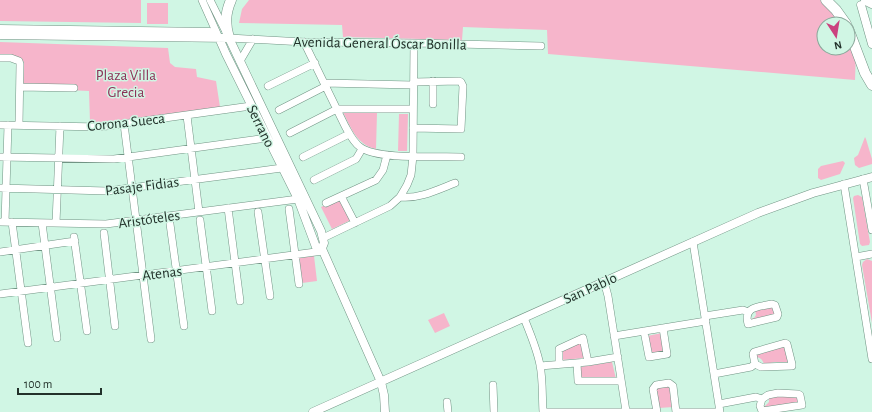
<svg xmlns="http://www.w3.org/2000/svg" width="872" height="412" font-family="'Alegreya Sans',sans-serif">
<rect width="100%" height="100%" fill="#d0f6e4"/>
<!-- green -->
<path fill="#f6b5cb" d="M0 0H141V23L0 21Z
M249 0H820L841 20 842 24H824V48H848V35L856 51 855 80 548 54 547 30 463 27 462 40 343 37 342 25 239 23 242 9Z
M147 3H168V24H147Z
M0 42 168 48 170 63 175 67 196 69 197 77 216 81 220 107 118 122H90L89 91 23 88 24 62 16 56H0Z
M343 112 377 113 376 149C357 145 351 128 343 112Z
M399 114H408L407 151H398Z
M865 137 866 139 872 159V164L859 168 855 165 854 158 858 155Z
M843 161 845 163 840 174 821 180 818 178V169L821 166Z
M858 195 862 197 870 242 869 245 862 246 860 244 853 198 854 196Z
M341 198 351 220 332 229 321 207Z
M314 256 317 281 302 283 299 258Z
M867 259 872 261V323L862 265 863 262Z
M772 306 776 315 752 321 751 319 754 318 756 315 755 310Z
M444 313 450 326 435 333 428 320Z
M662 333 665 352 650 355 647 336Z
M582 342 585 358 561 360V351Z
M782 346 786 349 789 362H775L764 364C762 359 760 357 755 357L754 355Z
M612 362 616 379H581L580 367Z
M669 386 673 407 659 408 656 390 658 387Z
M776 395 797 396 799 403 764 408V407L769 402V397Z"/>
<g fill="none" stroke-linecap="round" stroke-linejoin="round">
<defs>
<path id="minor" d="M202 0 219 38
M210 0 229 38 304 42 414 43 541 46
M304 42 345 126C349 133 353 142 360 147 377 160 438 156 461 157
M0 58H11L19 61 20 64 19 125
M240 61 253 39
M324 83 413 85
M268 86 315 63
M20 87 74 88
M433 104V81
M279 110 326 86
M187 116 199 212
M124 124 151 339
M0 125 100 127 251 106
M413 128 461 129 463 86 461 82 459 81 414 82
M290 133 337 109H412
M0 157 114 159 267 138
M303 157 349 134
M863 179 872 230
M314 180 356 159 362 149
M844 184 872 359
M0 188 107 191 282 168
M341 196 355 223
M400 197C419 199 437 190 455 183
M326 203 376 180 383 170 387 155
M228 208 240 301
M289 209 299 284
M258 212 270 296
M200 220 212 311
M0 222 106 224 298 199
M5 222 8 125
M12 222 28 343
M42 223 57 338
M56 223 60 126
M170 224 184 326
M104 233 115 326
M74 237 87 331
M323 238 390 206 400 197 407 185 411 175 413 156 414 43
M693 242 720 412
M0 252 75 241
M856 257 872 254
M604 281 608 296 626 411
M0 294 323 251
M772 304 775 305 778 314 777 317 748 324C743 306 759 307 772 304Z
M705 316 743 310 748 312
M524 318C530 333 537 349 540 365 543 380 542 396 543 412
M644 331 649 357 667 354 663 328
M614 336 706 321
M785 343 787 344 792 364V366L761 367 755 364 753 354 754 352Z
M577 363 578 381H621
M559 364V349L583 338 588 362
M540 366 588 362 618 357
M714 374 751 367 755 364
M493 385 494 412
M778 393 798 394 800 395 802 405 762 411 760 406 762 399 768 395Z
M447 402 448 412
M719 404 756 397 762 399
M543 412H651
M657 412 653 389 656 385 669 383 673 386 676 412
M677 412H720"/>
<path id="major" d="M861 5 872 44
M0 29 210 32 219 38
M0 35 229 38 321 231 324 243 322 248 323 251 381 382 384 395 385 412
M219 38 226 54 298 199 316 247 322 248
M313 412 758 213 813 193 872 177"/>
<path id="highway" d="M826 0 836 10 846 24
M866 0 872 3
M848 28 865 73 872 85
M229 38C225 24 225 14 231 0"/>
</defs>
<!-- minor casing -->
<use href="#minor" stroke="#719484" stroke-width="8"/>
<!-- major casing -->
<use href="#major" stroke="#719484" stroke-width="9"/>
<!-- highway casing -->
<use href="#highway" stroke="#719484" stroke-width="11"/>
<!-- minor -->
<use href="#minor" stroke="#fff" stroke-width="7"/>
<!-- major -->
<use href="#major" stroke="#fff" stroke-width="8"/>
<!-- highway -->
<use href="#highway" stroke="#fff" stroke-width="10"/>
</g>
<g text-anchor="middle" stroke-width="3" stroke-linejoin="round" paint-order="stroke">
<!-- street labels -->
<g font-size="15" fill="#22312a" stroke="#d0f6e4">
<text transform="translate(380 43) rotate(1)" y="5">Avenida General Óscar Bonilla</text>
<text transform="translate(126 122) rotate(-6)" y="5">Corona Sueca</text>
<text transform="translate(261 126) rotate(64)" y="5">Serrano</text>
<text transform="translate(142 186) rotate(-7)" y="5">Pasaje Fidias</text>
<text transform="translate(149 219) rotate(-8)" y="5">Aristóteles</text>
<text transform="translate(162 273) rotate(-7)" y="5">Atenas</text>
<text transform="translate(590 288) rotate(-24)" y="5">San Pablo</text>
</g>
<!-- park labels -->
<g font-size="15" fill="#8b3157" stroke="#d0f6e4">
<text x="126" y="80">Plaza Villa<tspan x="126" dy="17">Grecia</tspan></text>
</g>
</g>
<!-- north arrow -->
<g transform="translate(836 36) rotate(168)"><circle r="19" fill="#d0f6e4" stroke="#8aa79a"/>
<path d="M0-3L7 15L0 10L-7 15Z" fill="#cb427f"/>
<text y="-6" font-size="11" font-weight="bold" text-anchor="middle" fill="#22312a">N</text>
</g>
<!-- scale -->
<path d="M18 388v6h83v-6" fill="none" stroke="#22312a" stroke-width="2"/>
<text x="24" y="388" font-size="12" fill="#22312a" stroke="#d0f6e4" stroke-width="3" paint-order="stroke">100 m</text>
</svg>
